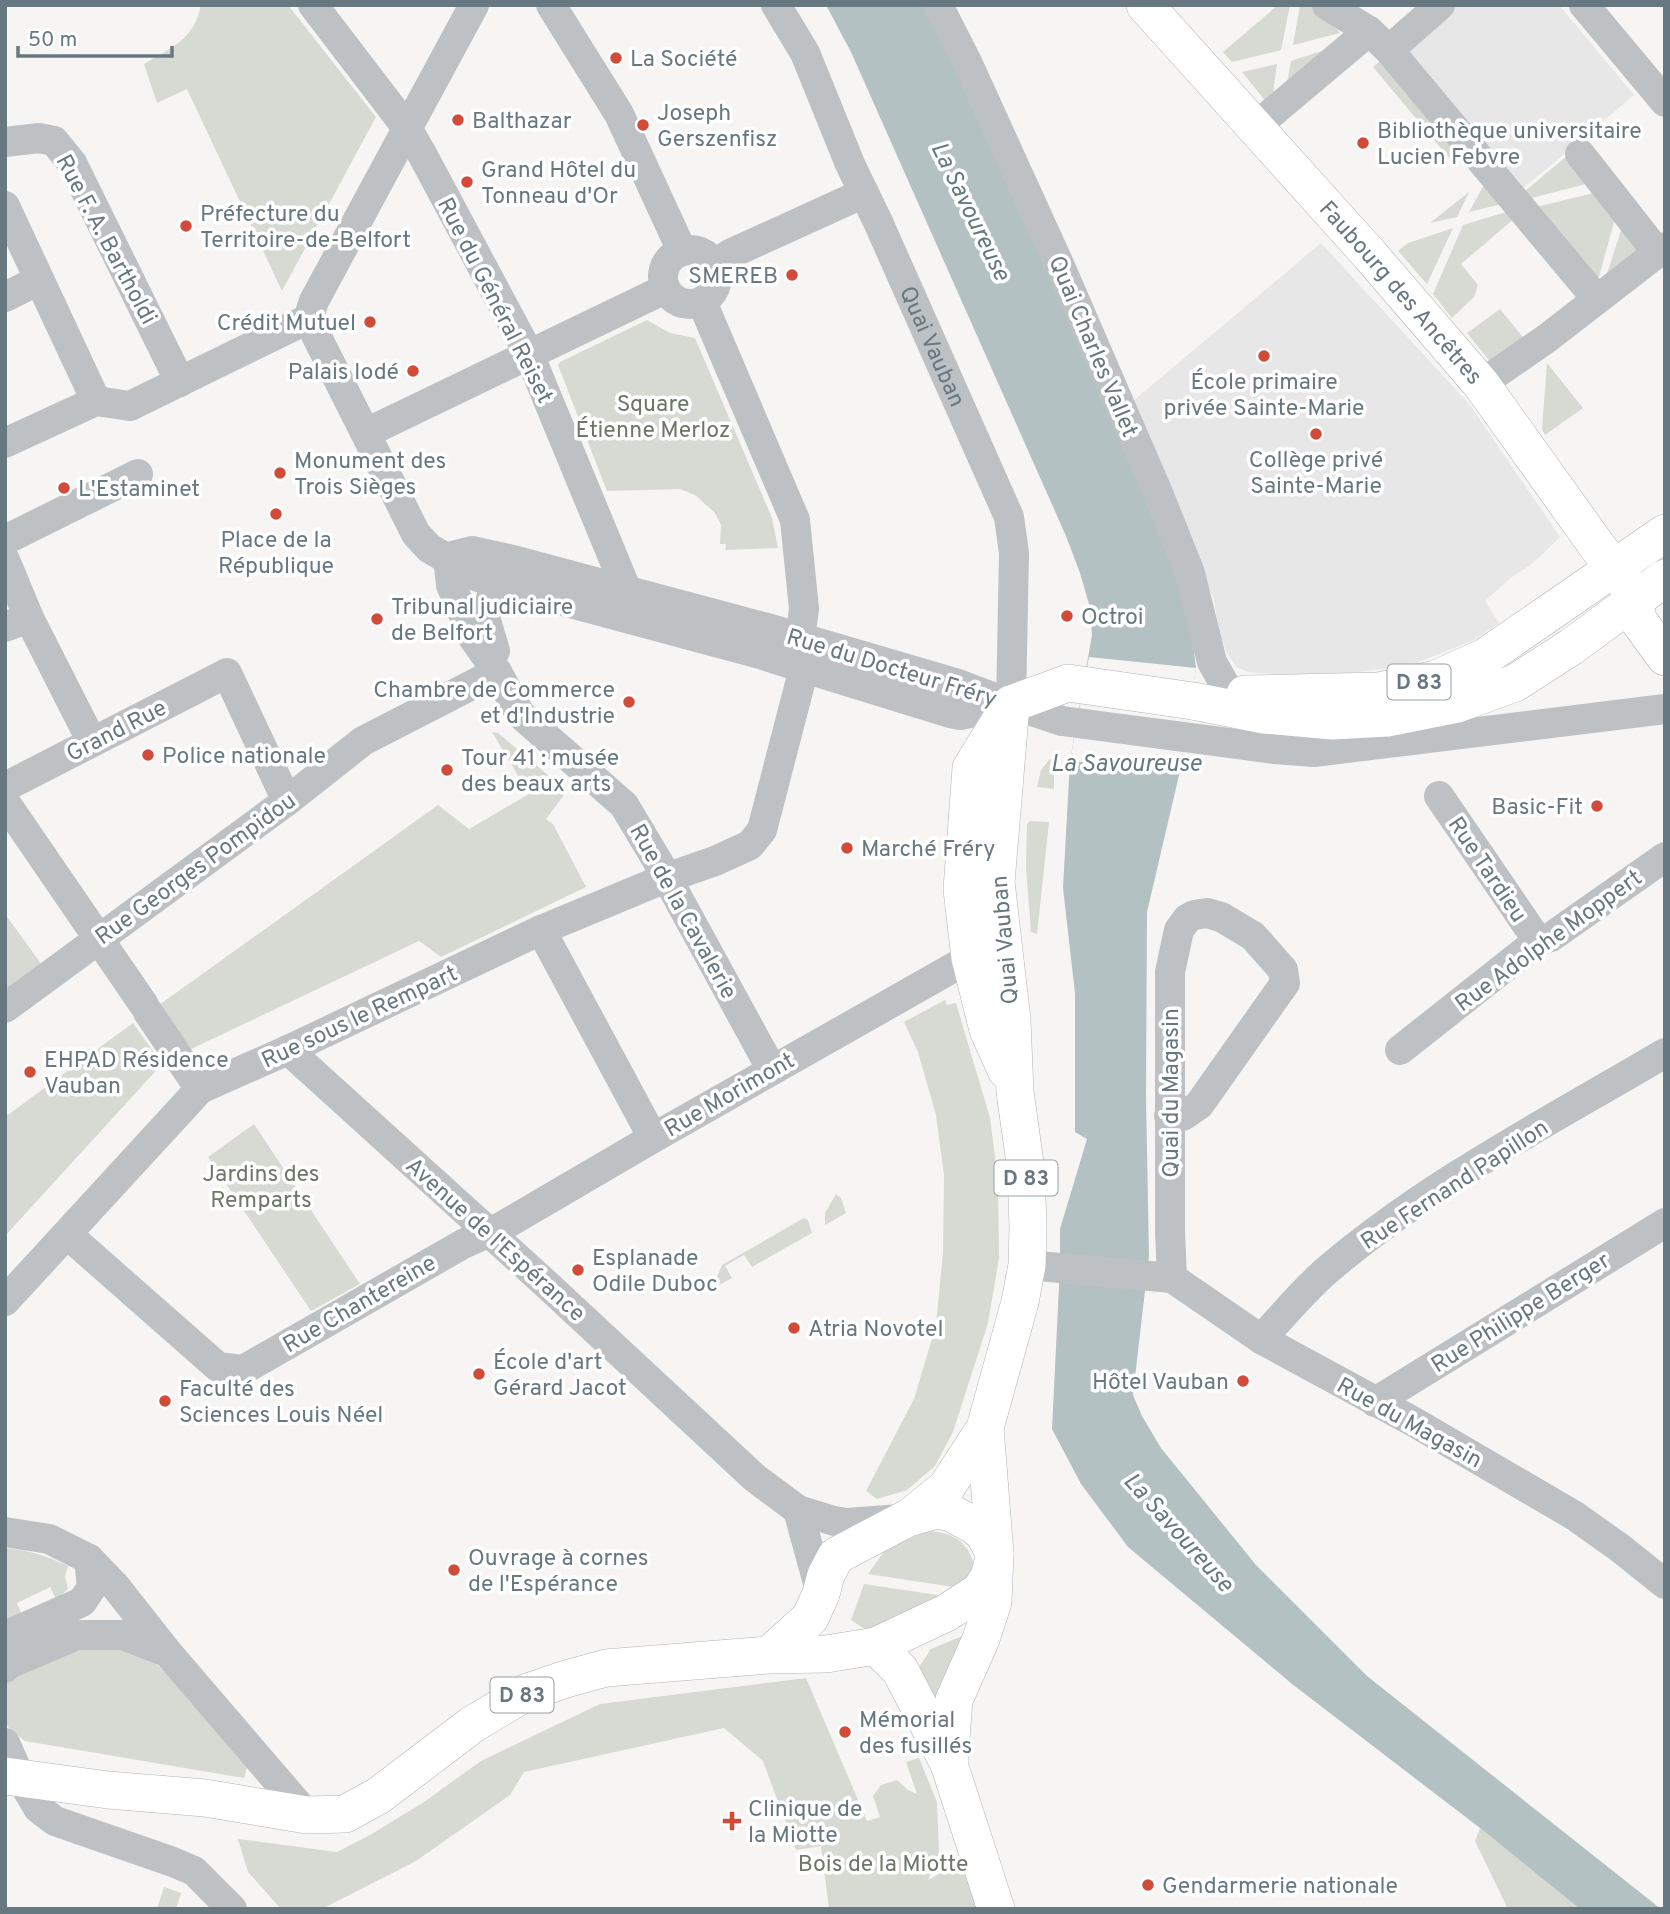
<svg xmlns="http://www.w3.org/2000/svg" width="1670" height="1914" font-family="Overpass,sans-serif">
<rect width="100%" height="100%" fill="#f6f5f3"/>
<!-- built -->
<path fill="#e6e7e6" d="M1448 5H1559L1634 95 1520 191 1400 46Z
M1321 243 1470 405 1560 537 1533 563 1512 577 1485 601 1499 623 1474 640 1411 665 1319 677 1248 672 1236 667 1226 651 1219 631 1214 600 1132 402Z"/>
<!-- green -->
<path fill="#d6dad2" d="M201 5H288L376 117 282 291 187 89 157 103 144 64C172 47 194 40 201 5Z
M1278 5H1290L1281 50 1232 62 1223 52Z
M1300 5H1318L1340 33 1293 45Z
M1347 43 1285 94 1291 61Z
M1387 55 1468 153 1455 165 1373 67Z
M1277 64 1271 108 1242 72Z
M1568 155 1590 183 1520 201 1517 198Z
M1489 176 1510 202 1469 212Z
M1469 192 1457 217 1430 223Z
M1598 192 1616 215 1597 284 1536 207Z
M1516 209 1515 218 1461 264 1478 285 1474 297 1452 318 1433 294 1463 225Z
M1623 224 1644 251 1605 280Z
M1453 228 1427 284 1398 251 1408 243Z
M1500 309 1526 341 1493 365 1467 333Z
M647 320 670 333 695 338 772 518 778 548 725 550 726 544H720L721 525 715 513 695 495 680 489 607 491 558 365 560 362Z
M1547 363 1583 408 1545 435 1542 429Z
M492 732 498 733 567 791 546 819 553 824 586 887 441 957 419 941 191 1049 159 1005 438 805 469 829 529 794Z
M1050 759 1054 762V789L1037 787 1041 770Z
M1030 821 1049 822 1037 934 1031 932 1026 868 1027 824Z
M5 914 42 965 5 992Z
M945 1000 947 1005 956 1003 990 1118 998 1180 999 1258 988 1323 953 1432 935 1466 907 1490 877 1499 866 1491 914 1399 936 1325 943 1252 944 1175 936 1115 918 1052 904 1022Z
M133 1023 162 1064 5 1236V1117Z
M254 1124 360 1284 311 1311 208 1157Z
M836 1194 841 1198 846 1213 825 1225V1213Z
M804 1218 808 1220 812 1233 752 1267 744 1255 725 1266 732 1278 712 1289 722 1265Z
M927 1531C954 1531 973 1545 975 1573L960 1588 868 1574 886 1549Z
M5 1548C29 1550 47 1556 68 1566L65 1577 68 1588 57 1601 50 1587 17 1603 23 1618 5 1625Z
M864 1584 944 1596 872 1630 863 1628 851 1620Z
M965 1635 941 1724 917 1670 931 1649Z
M80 1643 144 1653 165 1672 247 1767 244 1778 25 1741 8 1727 5 1718V1682Z
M806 1678 867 1821 880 1817 873 1796 881 1785 897 1780 908 1790 917 1794 906 1762 919 1758 937 1802 939 1853 928 1880 975 1855 978 1909H829L821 1846 796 1850 763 1761 724 1728 524 1772 510 1795 416 1861 322 1909H281L248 1872 238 1839 337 1852 370 1835 424 1802 481 1761 600 1704Z
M1480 1828 1580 1909H1508L1475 1841Z
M164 1887 181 1893 176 1909H157Z"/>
<!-- water -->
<path fill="#b4c1c3" d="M826 5H927L1115 416 1189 611 1196 668 1180 771 1147 912 1146 1097 1149 1256 1133 1395 1142 1416 1161 1448 1256 1565 1367 1676 1661 1909H1580L1480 1828 1292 1684 1128 1547 1081 1484 1052 1429 1060 1266V1229L1087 1139 1075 1132V993L1063 888 1070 761 1092 635 1089 604 1080 573 1066 536 851 52Z"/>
<!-- pier -->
<path fill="#f6f5f3" d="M1089 657 1196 668 1180 771 1070 761Z"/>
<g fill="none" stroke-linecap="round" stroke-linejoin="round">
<defs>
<g id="major">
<path id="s2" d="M1145 5 1370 255 1481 384 1597 546 1637 598 1636 617 1665 657"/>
<path d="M1245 694 1378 691 1436 679 1485 657 1665 533"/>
<path d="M1011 704 1068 683 1193 701 1264 715 1333 721 1387 718 1457 704 1515 683 1571 647 1665 578"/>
<path d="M1006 1070 988 1030 970 958 962 889 971 768 1008 708"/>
<path d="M910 1517 946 1488 985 1428 1020 1302 1027 1265 1028 1227 1026 1170 1015 1092 1012 1020 996 882 1011 704"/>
<path d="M876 1646 900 1670 949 1764 996 1909"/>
<path d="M949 1764 954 1700 981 1639 993 1602 995 1554 985 1428"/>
<path d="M5 1776 108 1790 205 1798 307 1815 345 1814 378 1796 473 1724 525 1693 566 1679 606 1668 769 1655 826 1654 876 1646 946 1613 980 1591 989 1577 995 1554 984 1534 975 1526 951 1513 937 1510 908 1518 836 1556 826 1575 821 1594 810 1618 769 1655"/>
</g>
</defs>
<!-- major casing -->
<use href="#major" stroke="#afb4b7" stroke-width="38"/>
<!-- minor -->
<g stroke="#bdc1c4" stroke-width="30">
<path d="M313 5 407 128 422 154 529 354 627 591"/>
<path d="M551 5 619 114 682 251"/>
<path id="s1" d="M776 5 805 53 850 164 878 222 1009 517 1014 553 1011 704"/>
<path d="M938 5 967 62 1059 264 1158 493 1190 573 1212 662 1230 694"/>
<path d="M1327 5 1369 31 1389 50 1440 5"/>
<path d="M1584 5 1665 102"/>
<path d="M1389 50 1596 298"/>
<path d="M1255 127 1369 31"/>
<path d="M5 142 39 138 54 141 72 163 180 382"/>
<path d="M1580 154 1657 252"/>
<path d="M5 206 96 401"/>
<circle cx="690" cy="277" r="27"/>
<path d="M715 264 730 254 864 193"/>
<path d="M5 297 39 280"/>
<path d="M702 302 795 520 804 609 800 638"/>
<path d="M308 319 416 534 429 548 476 576 496 583 760 654 804 668 950 713 960 715 1011 704"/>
<path d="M308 319 314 301 474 5"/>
<path d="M1481 384 1546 339 1665 247"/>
<path d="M96 401 130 406 308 319"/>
<path d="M366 433 665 289"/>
<path d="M5 443 96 401"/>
<path d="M5 540 138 474"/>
<path d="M448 557 472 551 513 560 767 628 958 684 1011 704 1062 721 1274 749 1314 752 1665 709"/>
<path d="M448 557 451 585 474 639 497 672 520 714 624 805 661 867 772 1070"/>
<path d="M5 560 29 618 92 742"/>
<path d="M5 627 29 618"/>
<path d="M495 651 485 617 496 583"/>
<path d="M5 787 227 673 287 801"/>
<path d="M1439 796 1538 941"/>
<path d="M5 802 144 1005"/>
<path d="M541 930 653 1138"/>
<path d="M5 1008 287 801 363 741 497 672"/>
<path d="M148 1012 200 1089"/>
<path d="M288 1050 545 1283 755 1478 798 1510 834 1521 847 1523 901 1519"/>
<path d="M1400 1050 1538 941 1551 937 1665 857"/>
<path d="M1169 1116H1183L1199 1105 1285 983 1283 970 1253 936 1221 917 1207 913 1194 915 1187 919 1179 930 1170 972V1232L1172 1278"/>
<path d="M68 1235 218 1367 243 1370 463 1244 501 1227 653 1138 970 958"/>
<path d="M1027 1265 1172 1278 1261 1339 1414 1422 1575 1516 1620 1548 1665 1584"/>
<path d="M5 1301 200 1089 288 1050 541 930 666 878 715 861 750 845 762 830 804 668"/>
<path d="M1261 1339C1284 1315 1306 1287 1332 1266 1433 1181 1552 1120 1665 1053"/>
<path d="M1375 1402 1665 1223"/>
<path d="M798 1510 821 1594"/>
<path d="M5 1532 49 1539 89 1559 116 1587 168 1653 307 1815"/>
<path d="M5 1636 82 1602 92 1587 89 1559"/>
<path d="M5 1668 9 1664 77 1635H123L164 1651"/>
<path d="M5 1743 21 1779 38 1808 55 1821 173 1862 194 1871 232 1909"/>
</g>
<!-- major -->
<use href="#major" stroke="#fff" stroke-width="37"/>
</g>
<!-- markers -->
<g fill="#d14b38" stroke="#fff" stroke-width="2.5">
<circle cx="616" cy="58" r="7"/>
<circle cx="458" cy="120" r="7"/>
<circle cx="643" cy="125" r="7"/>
<circle cx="1363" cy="143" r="7"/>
<circle cx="467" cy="182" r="7"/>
<circle cx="186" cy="226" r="7"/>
<circle cx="792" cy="275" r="7"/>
<circle cx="370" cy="322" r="7"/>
<circle cx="1264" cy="356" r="7"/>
<circle cx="413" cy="371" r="7"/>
<circle cx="1316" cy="434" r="7"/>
<circle cx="280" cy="473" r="7"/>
<circle cx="64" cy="488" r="7"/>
<circle cx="276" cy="514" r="7"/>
<circle cx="1067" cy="616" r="7"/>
<circle cx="377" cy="619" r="7"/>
<circle cx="629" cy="702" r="7"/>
<circle cx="148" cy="755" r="7"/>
<circle cx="447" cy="770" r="7"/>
<circle cx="1597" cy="806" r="7"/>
<circle cx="847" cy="848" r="7"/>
<circle cx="30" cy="1072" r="7"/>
<circle cx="578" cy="1270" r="7"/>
<circle cx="794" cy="1328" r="7"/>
<circle cx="479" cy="1374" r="7"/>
<circle cx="1243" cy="1381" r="7"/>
<circle cx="165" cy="1401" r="7"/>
<circle cx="454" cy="1570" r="7"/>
<circle cx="845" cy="1732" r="7"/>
<path d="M728.5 1810.5h7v7h7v7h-7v7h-7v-7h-7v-7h7z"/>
<circle cx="1148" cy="1885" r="7"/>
</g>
<g text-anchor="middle" stroke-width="7" stroke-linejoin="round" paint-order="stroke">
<!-- shield labels -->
<g fill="#fff" stroke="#95a0a7" stroke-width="2">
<rect x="1387.5" y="664.5" width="63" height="35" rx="5"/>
<rect x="994.5" y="1160.5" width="63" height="35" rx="5"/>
<rect x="490.5" y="1677.5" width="63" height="35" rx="5"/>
</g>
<g font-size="21" font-weight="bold" fill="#687881">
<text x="1419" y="689">D 83</text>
<text x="1026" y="1185">D 83</text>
<text x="522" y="1702">D 83</text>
</g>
<!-- poi labels -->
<g font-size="23" fill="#687881" stroke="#fff" text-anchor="start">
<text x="630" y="66">La Société</text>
<text x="657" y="120">Joseph<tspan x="657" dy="26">Gerszenfisz</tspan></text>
<text x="472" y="128">Balthazar</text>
<text x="1377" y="138">Bibliothèque universitaire<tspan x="1377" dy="26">Lucien Febvre</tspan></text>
<text x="481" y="177">Grand Hôtel du<tspan x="481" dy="26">Tonneau d'Or</tspan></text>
<text x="200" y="221">Préfecture du<tspan x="200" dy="26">Territoire-de-Belfort</tspan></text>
<text x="778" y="283" text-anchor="end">SMEREB</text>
<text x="356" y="330" text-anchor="end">Crédit Mutuel</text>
<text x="399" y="379" text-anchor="end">Palais Iodé</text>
<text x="1264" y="389" text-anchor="middle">École primaire<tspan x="1264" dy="26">privée Sainte-Marie</tspan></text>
<text x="1316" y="467" text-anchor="middle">Collège privé<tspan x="1316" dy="26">Sainte-Marie</tspan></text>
<text x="294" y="468">Monument des<tspan x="294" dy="26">Trois Sièges</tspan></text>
<text x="78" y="496">L'Estaminet</text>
<text x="276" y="547" text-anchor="middle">Place de la<tspan x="276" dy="26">République</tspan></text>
<text x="391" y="614">Tribunal judiciaire<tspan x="391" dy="26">de Belfort</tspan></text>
<text x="1081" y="624">Octroi</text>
<text x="615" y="697" text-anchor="end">Chambre de Commerce<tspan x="615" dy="26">et d'Industrie</tspan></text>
<text x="162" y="763">Police nationale</text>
<text x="461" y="765">Tour 41 : musée<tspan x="461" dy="26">des beaux arts</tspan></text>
<text x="1583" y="814" text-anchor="end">Basic-Fit</text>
<text x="861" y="856">Marché Fréry</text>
<text x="44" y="1067">EHPAD Résidence<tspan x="44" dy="26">Vauban</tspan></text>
<text x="592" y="1265">Esplanade<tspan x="592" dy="26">Odile Duboc</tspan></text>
<text x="808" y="1336">Atria Novotel</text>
<text x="493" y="1369">École d'art<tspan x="493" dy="26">Gérard Jacot</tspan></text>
<text x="1229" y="1389" text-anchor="end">Hôtel Vauban</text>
<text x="179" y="1396">Faculté des<tspan x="179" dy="26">Sciences Louis Néel</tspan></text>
<text x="468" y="1565">Ouvrage à cornes<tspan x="468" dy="26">de l'Espérance</tspan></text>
<text x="859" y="1727">Mémorial<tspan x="859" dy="26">des fusillés</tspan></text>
<text x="748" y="1816">Clinique de<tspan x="748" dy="26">la Miotte</tspan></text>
<text x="1162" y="1893">Gendarmerie nationale</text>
</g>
<!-- street labels -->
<g font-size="23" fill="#687881" stroke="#fff">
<text transform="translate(107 239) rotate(62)" y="8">Rue F. A. Bartholdi</text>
<text dy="8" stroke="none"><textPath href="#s2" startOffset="385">Faubourg des Ancêtres</textPath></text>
<text transform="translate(496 300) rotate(63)" y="8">Rue du Général Reiset</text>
<text dy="8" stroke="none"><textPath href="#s1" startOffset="376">Quai Vauban</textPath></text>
<text transform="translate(1094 346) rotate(67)" y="8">Quai Charles Vallet</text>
<text transform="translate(892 667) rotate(17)" y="8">Rue du Docteur Fréry</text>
<text transform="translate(116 730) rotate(-27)" y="8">Grand Rue</text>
<text transform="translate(195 868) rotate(-36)" y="8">Rue Georges Pompidou</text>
<text transform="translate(1488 869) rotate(56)" y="8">Rue Tardieu</text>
<text transform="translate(684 911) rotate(61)" y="8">Rue de la Cavalerie</text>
<text transform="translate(1004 940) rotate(-95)" y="8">Quai Vauban</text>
<text transform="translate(1548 940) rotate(-36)" y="8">Rue Adolphe Moppert</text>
<text transform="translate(359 1016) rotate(-25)" y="8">Rue sous le Rempart</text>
<text transform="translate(1170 1093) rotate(-90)" y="8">Quai du Magasin</text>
<text transform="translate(729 1094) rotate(-30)" y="8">Rue Morimont</text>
<text transform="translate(1454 1184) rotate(-33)" y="8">Rue Fernand Papillon</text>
<text transform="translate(496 1239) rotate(42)" y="8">Avenue de l'Espérance</text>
<text transform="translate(359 1303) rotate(-30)" y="8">Rue Chantereine</text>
<text transform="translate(1520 1312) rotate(-32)" y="8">Rue Philippe Berger</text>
<text transform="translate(1410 1422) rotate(29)" y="8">Rue du Magasin</text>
</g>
<!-- park labels -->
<g font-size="23" fill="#6c7866" stroke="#fff">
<text x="653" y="411">Square<tspan x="653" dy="26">Étienne Merloz</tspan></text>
<text x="261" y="1181">Jardins des<tspan x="261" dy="26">Remparts</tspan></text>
<text x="883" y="1871">Bois de la Miotte</text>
</g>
<!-- water labels -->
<g font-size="24" font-style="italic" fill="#63797d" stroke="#fff">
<text transform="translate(971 211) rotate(64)" y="8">La Savoureuse</text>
<text x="1126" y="771">La Savoureuse</text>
<text transform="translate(1179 1532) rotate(48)" y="8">La Savoureuse</text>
</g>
</g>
<!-- border -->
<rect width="1670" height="1914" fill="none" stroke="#687881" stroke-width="14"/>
<!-- scale -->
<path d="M18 46v10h154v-10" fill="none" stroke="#687881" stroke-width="3.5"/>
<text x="28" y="46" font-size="21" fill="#687881" stroke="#ffffff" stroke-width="5" paint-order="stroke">50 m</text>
</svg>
